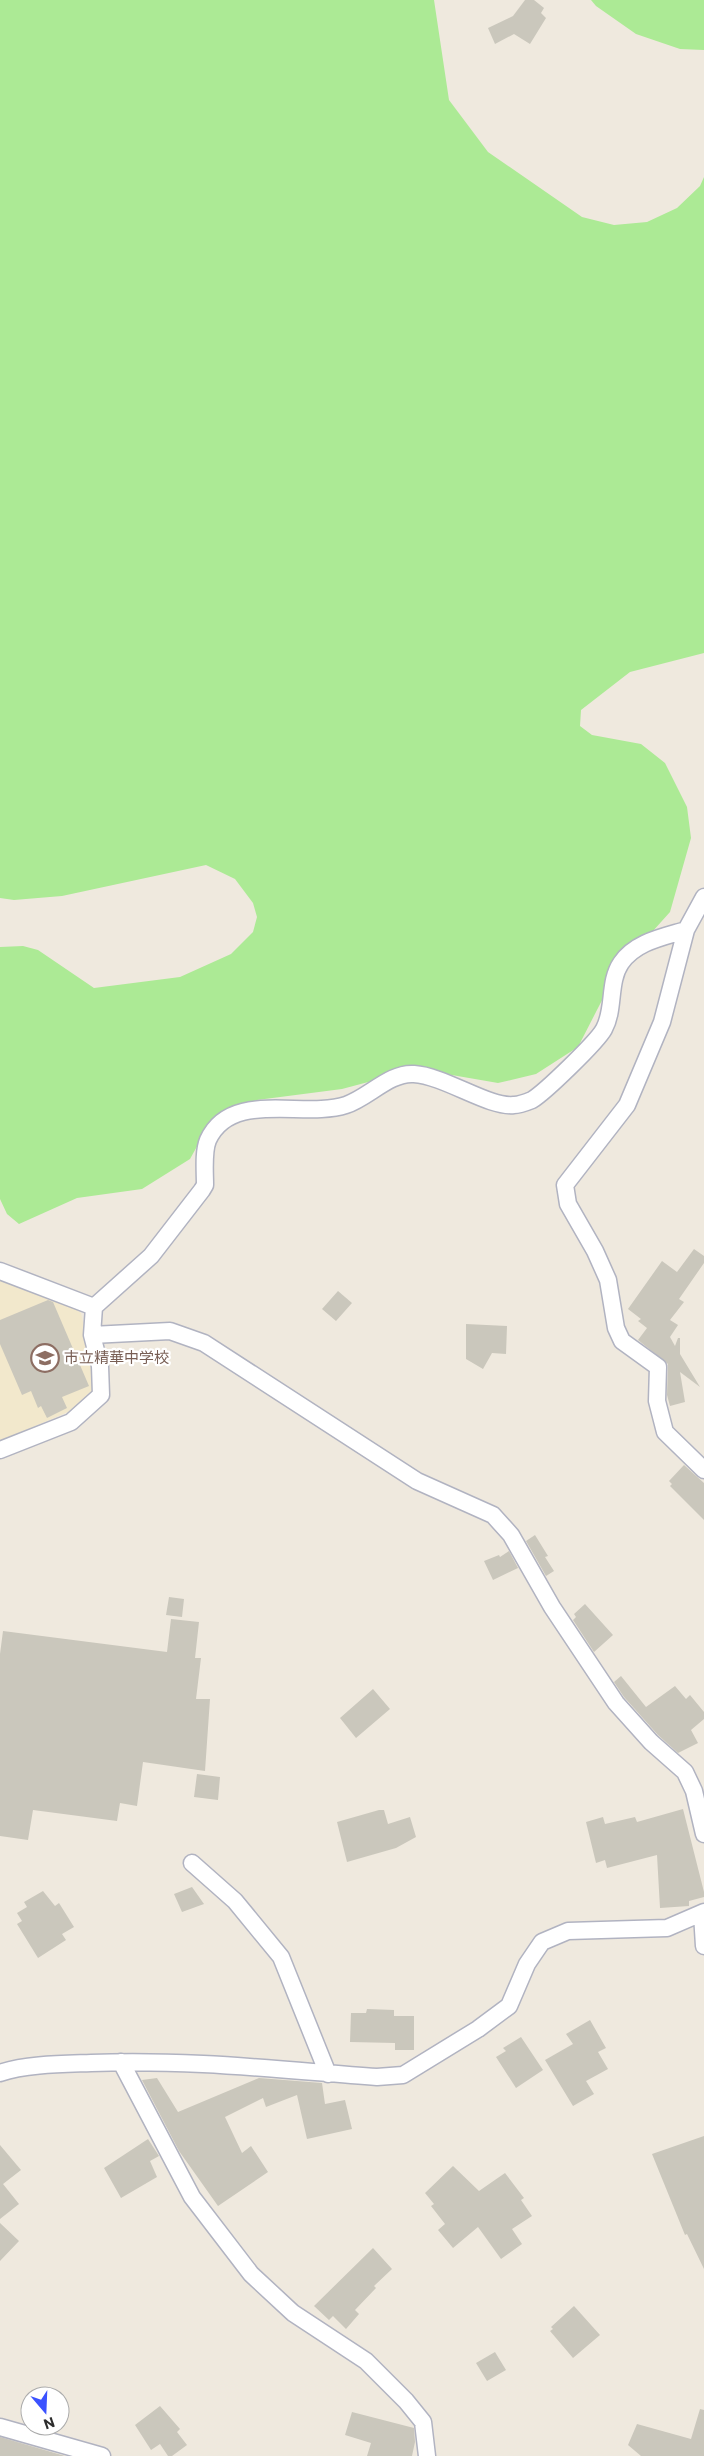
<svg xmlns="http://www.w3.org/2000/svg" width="704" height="2456" font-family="Commissioner,'Noto Sans JP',sans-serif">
<rect width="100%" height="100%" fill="#efe9de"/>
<!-- education -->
<path fill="#f2e8cc" d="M0 1276 71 1306 81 1313 96 1381 95 1392 75 1409 0 1441Z"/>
<!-- green -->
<path fill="#acea95" d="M0 0H434L449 100 488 152 582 217 614 225 647 222 677 208 700 186 704 177V653L630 672 581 710 580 726 592 735 641 744 665 763 687 807 691 838 670 912 617 971 578 1047 536 1074 498 1083 417 1069 342 1089 257 1100 229 1112 205 1132 190 1159 142 1189 77 1198 19 1224 7 1214 0 1199V947L23 946 38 950 94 988 180 977 231 954 253 932 257 917 253 903 235 879 206 865 62 896 14 900 0 898Z
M591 0H704V50L680 49 636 34 596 6Z"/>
<!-- building -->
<path fill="#cac7bc" d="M525 0H534L544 8 541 13 546 18 530 44 514 34 495 44 488 28 513 16Z
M694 1249 704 1256V1263L679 1299 684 1302 670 1320 678 1325 670 1337 675 1346 678 1338H680V1354L700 1387 680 1372 685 1402 670 1406 667 1395 668 1364 638 1340 647 1328 638 1321 641 1319 628 1309 662 1261 677 1272Z
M338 1291 352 1303 336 1321 322 1309Z
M48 1300 53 1302 89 1386 62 1397 67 1408 47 1418 41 1406 38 1408 31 1391 22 1395 0 1344V1320Z
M466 1324 507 1326 506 1354 492 1353 483 1369 466 1359Z
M684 1465 704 1483V1520L670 1486 672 1484 669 1481Z
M535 1535 548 1556 545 1557 554 1571 546 1576 526 1541Z
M509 1551 518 1568 493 1580 484 1561 499 1555 500 1557Z
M169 1597 184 1599 182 1617 166 1615Z
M585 1604 613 1635 594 1652 573 1620 576 1617 574 1614Z
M171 1619 199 1622 195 1658H201L196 1699H210L205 1771 143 1762 137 1806 120 1803 117 1821 33 1810 28 1840 0 1836V1654L3 1631 167 1652Z
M621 1676 646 1707 675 1686 686 1699 690 1695 704 1712V1719L691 1730 698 1743 678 1753 658 1735 624 1697 614 1682Z
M373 1689 390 1709 356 1738 340 1718Z
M197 1774 220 1777 218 1800 194 1797Z
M683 1809 704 1892V1897L689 1901V1906L660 1908 657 1855 607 1868 605 1860 596 1863 586 1822 603 1817 605 1824 635 1817 637 1822Z
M379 1810H384L388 1824 410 1817 416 1837 396 1848 347 1862 337 1822Z
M192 1887 204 1904 182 1912 174 1894Z
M43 1891 55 1906 59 1903 74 1927 62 1934 66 1940 38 1958 17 1924 22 1921 17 1913 27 1907 24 1902Z
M367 2009 394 2010V2016H414V2050H395V2043L350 2042 351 2013H366Z
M590 2020 606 2048 598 2052 608 2069 586 2081 594 2094 573 2106 545 2060 573 2044 566 2034Z
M521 2037 543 2070 516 2088 496 2057 506 2051 503 2048Z
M157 2078 178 2112 259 2078 322 2083 325 2104 345 2100 352 2129 307 2139 297 2095 266 2107 263 2098 225 2117 242 2153 251 2146 268 2172 218 2206 179 2151 142 2080Z
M704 2136V2269L687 2234 685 2235 652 2154Z
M148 2139 159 2156 150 2161 157 2177 121 2198 104 2168Z
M0 2145 21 2170 3 2184 19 2204 0 2219Z
M453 2166 479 2191 505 2173 524 2198 521 2200 532 2216 512 2229 522 2244 501 2259 478 2227 453 2248 438 2230 445 2224 431 2206 434 2204 425 2193Z
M0 2223 19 2241 0 2261Z
M373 2248 392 2269 374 2286 376 2288 355 2310 359 2314 346 2329 333 2316 329 2320 314 2306Z
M574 2306 600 2335 573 2358 550 2331 553 2329 551 2327Z
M495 2352 506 2370 487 2381 476 2363Z
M160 2406 180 2429 177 2432 187 2445 172 2456H168L160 2444 151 2450 135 2425Z
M700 2409 704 2410V2456H641L628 2445 637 2424 691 2439Z
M352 2412 414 2428 415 2442 412 2456H367L371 2443 345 2435Z
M0 2437 65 2456H0Z"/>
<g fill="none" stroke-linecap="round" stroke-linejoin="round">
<defs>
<path id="minor" d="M704 897 686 930 662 1022 627 1105 565 1185 568 1204 595 1251 608 1280 616 1328 622 1341 658 1367 657 1401 665 1432 704 1470
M0 1271 94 1307
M92 1335 170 1331 204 1343 417 1481 493 1515 511 1535 552 1607 616 1703 651 1742 685 1772 694 1791 704 1834
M0 1450 71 1422 101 1395 100 1366 92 1335 94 1307 151 1256 202 1190 205 1185C205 1172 203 1152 208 1140 231 1089 304 1119 346 1105 368 1098 390 1072 414 1074 445 1076 489 1108 514 1105 519 1105 527 1102 532 1100 545 1092 597 1042 604 1029 615 1009 608 982 621 963 635 942 663 937 686 930
M192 1863 235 1901 281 1957 328 2074
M702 1914 704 1946
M121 2062 192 2197 251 2274 293 2313 366 2361 406 2401 423 2422 427 2456
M0 2073C26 2064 64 2064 91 2063 186 2059 281 2070 377 2077L403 2075 478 2029 509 2006 527 1964 542 1942 568 1931 667 1928 704 1912
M0 2427 102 2456"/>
</defs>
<!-- minor casing -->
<use href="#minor" stroke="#b1b3c1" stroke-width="19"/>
<!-- minor -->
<use href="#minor" stroke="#fff" stroke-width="16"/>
</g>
<!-- icons -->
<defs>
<symbol id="school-ring" viewBox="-11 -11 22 22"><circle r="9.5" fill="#fff" stroke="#8d6e63" stroke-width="1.5"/><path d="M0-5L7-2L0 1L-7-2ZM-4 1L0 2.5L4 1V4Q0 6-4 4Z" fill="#8d6e63"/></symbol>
</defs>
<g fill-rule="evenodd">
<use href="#school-ring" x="29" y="1342" width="32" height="32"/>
</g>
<g text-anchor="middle" stroke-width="4.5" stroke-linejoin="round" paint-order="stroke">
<!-- education labels -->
<g font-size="15" fill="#785e54" stroke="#fff" text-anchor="start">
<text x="64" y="1363">市立精華中学校</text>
</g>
</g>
<!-- north arrow -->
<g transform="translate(45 2411) rotate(161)"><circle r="24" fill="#ffffff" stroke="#ababab"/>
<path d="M0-4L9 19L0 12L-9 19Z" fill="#3b52ff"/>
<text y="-8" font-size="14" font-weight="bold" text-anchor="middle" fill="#2c2c2c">N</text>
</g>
</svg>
